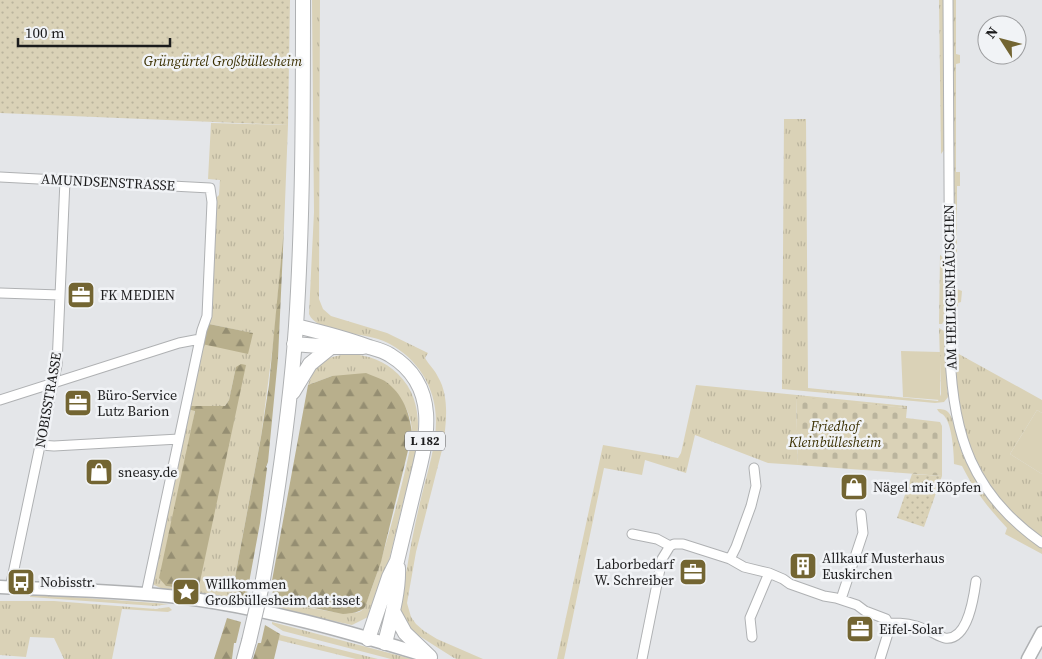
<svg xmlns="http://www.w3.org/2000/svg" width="1042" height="659" font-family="'Source Serif 4',serif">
<defs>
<pattern id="grass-tufts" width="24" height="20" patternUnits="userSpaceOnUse" patternTransform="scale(1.25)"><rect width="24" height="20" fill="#dad2b7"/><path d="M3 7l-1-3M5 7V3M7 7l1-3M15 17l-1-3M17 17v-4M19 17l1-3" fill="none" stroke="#bab49d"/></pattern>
<pattern id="forest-firs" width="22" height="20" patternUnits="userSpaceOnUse" patternTransform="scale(1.25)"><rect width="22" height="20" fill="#b8af8c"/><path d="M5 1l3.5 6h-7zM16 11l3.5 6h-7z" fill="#958e72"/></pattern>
<pattern id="cemetery-stones" width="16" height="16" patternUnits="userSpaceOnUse" patternTransform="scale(1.25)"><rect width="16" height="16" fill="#dad2b7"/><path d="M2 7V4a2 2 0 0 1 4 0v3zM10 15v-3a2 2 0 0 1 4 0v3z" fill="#bab49d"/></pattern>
<pattern id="park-dots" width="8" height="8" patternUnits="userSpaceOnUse" patternTransform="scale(1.25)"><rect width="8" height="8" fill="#dad2b7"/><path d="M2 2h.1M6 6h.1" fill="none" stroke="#bab49d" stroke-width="1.8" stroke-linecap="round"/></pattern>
</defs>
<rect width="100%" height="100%" fill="#e4e6e9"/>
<!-- grass -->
<path fill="url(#grass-tufts)" d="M312 0H320L319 299 323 309 331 316 387 333 428 353 425 358C429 365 435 370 438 377 450 397 446 425 443 446L416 552 407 603 411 617 416 624 424 631 437 639 483 659H457L454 658 413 632C407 627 402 618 401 610 400 596 404 581 407 568 411 543 416 519 422 494 429 466 439 437 435 408 431 377 408 349 378 339 360 333 316 332 309 314L314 212Z
M939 0H944V150L941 154Z
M952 0H956V54L960 55V63L956 64V172H960V186H957V289L962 291 961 302 958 303 957 353 1042 400V413L1037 410 1010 454 1042 474V537C1003 511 977 472 964 428 949 381 954 319 954 270 954 180 953 90 952 0Z
M784 119H806L808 388 938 401 941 394 939 328 944 331 948 397 944 402 935 403 782 389Z
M211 123 288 125 284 228 274 337 261 437 234 583 235 589 246 599 245 603 163 589 152 584 188 409 195 410 166 586 198 591 236 367 229 400 225 406H189L202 344 252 333 209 324 211 320 217 197 219 195 220 180 208 179Z
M940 255 944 258 945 319 942 324H939Z
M350 354C368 355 385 361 398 374 436 411 410 471 400 515 393 544 383 592 368 617L352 625 269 607 271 599C287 602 348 619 361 611 372 604 412 453 412 434 412 411 400 396 385 381L332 376 308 385C316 362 326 356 350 354Z
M696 385 907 406V408L796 398 798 465 768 463 695 435 686 473 645 460 642 475 604 468 564 659H557L603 445 678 458 681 453Z
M937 409C941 409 945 409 948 412 954 417 958 443 962 452 981 494 1004 521 1042 548V554L1005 534 1007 528C989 509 974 490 962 466L954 464C954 454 952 425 945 417 943 413 939 414 937 409Z
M30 594 169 604 155 606 30 597Z
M0 601H54L156 609 169 607 172 610 168 612 122 609 112 659H64L54 638 30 637 26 657 0 655Z
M272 622 412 659H391L283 631 272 624Z
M280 634 281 635 378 659H356L278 640Z"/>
<!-- forest -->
<path fill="url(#forest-firs)" d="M284 228 278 358 268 462 266 467 267 468 260 523 246 599 235 589 234 583 261 437 269 385Z
M209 324 253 333 248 354 202 344Z
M241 364 246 365 198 591 166 586 159 578 195 411 188 409 189 406H225L229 400 236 367Z
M366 373C372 376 380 378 385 381 403 394 410 413 412 434L381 562 365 607C359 613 352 613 343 614L271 599 274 587 271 586 308 385 332 376Z
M227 618 241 622 236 643H234L232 659H214Z
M265 625 280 634 274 659H253L258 643H261Z"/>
<!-- cemetery -->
<path fill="url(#cemetery-stones)" d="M796 397 907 408 906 418 940 422 942 426V476L798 465Z"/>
<!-- park -->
<path fill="url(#park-dots)" d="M0 0H290L288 125 0 113Z
M912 474 942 476 924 527 897 518Z"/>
<!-- garden -->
<path fill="#dad2b7" d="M901 351 940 352V400L903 397Z
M1037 410 1042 413V474L1010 454Z"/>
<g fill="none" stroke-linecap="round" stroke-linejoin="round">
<defs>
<path id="street" d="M948 0 950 354C953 435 972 494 1042 543
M0 177 210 188 212 202 207 316 202 330 146 594
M0 293 60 295
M0 400 179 343 200 339
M40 445 54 446 179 439
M632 534 657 539 670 546
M730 559 736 547 751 506 756 486 754 468
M10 588 57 365 65 180
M841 599 863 533 861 514
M889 623C904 623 913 624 927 630 933 632 939 637 945 638 968 641 974 596 976 581
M752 637 750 618 769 573
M642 659 662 559 670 546 674 544H683L730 559 744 567 769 573 783 579 790 584 824 596 836 598 857 605 865 611 886 619 890 627 880 659"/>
<path id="secondary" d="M0 587C59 590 119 590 178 597 262 607 350 632 430 657
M1028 659 1042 633"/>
<path id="primary" d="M296 326C321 332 345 338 369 347 376 349 384 351 390 355 441 386 427 439 415 486 409 511 403 536 397 561L389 577 368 639
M294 344 331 347H363
M293 392 310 364 331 347
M262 585C277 499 290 413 296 326 303 217 303 109 303 0
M393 611 405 633 430 657
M385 643C391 619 399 592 398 568
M244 659 249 641"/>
</defs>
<!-- street casing -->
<use href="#street" stroke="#afb1b3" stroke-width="11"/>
<!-- secondary casing -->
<use href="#secondary" stroke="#afb1b3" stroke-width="15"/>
<!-- primary casing -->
<use href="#primary" stroke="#afb1b3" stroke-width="16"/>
<!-- street -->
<use href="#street" stroke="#fff" stroke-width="9"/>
<!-- secondary -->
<use href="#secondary" stroke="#fff" stroke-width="12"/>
<!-- primary -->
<use href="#primary" stroke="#fff" stroke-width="14"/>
<defs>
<path id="primary-bridge" d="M249 641 262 585"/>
</defs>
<!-- primary-bridge casing -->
<use href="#primary-bridge" stroke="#afb1b3" stroke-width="16" stroke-linecap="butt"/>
<!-- primary-bridge -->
<use href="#primary-bridge" stroke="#fff" stroke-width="14"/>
</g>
<!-- icons -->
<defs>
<symbol id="office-square" viewBox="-11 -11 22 22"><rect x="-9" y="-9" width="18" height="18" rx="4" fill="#736532" stroke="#f1f3f6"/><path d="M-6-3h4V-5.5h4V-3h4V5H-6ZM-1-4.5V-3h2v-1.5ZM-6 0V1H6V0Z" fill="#fff"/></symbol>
<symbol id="shop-square" viewBox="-11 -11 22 22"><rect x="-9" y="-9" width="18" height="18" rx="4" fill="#736532" stroke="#f1f3f6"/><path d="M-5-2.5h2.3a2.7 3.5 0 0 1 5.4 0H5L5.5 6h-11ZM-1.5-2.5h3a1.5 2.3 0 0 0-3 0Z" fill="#fff"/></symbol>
<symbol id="building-square" viewBox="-11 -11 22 22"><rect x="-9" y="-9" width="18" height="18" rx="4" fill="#736532" stroke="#f1f3f6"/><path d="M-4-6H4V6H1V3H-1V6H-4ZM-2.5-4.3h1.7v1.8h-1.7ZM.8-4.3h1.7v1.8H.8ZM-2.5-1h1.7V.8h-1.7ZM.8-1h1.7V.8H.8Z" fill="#fff"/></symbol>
<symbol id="bus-square" viewBox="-11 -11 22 22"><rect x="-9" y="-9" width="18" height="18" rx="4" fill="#736532" stroke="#f1f3f6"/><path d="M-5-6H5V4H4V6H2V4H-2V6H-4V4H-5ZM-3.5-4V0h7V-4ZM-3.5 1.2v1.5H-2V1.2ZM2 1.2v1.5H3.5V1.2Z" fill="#fff"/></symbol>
<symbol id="sight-square" viewBox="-11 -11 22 22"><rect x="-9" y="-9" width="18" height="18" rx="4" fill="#736532" stroke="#f1f3f6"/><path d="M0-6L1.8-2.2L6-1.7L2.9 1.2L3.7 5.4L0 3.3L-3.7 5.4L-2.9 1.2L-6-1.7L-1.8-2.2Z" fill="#fff"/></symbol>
</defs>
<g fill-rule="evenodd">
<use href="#office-square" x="65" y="279" width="32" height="32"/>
<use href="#office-square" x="62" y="387" width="32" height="32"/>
<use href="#shop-square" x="83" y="456" width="32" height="32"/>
<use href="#shop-square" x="838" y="471" width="32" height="32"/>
<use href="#building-square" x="787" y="550" width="32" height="32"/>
<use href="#office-square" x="677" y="556" width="32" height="32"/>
<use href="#bus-square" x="5" y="566" width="32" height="32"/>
<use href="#sight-square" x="170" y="576" width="32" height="32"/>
<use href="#office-square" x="844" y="613" width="32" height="32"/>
</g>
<g text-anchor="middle" stroke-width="5" stroke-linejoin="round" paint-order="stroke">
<!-- shield labels -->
<rect fill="#f1f3f6" stroke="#5c5c5e" stroke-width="1" x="405" y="431.5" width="40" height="19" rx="4"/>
<g font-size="12" font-weight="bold" fill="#1c1c1d">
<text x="425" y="445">L 182</text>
</g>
<!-- park labels -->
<g font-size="14" font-style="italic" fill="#3c3103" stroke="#f1f3f6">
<text x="223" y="66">Grüngürtel Großbüllesheim</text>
<text x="835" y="431">Friedhof<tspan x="835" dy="16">Kleinbüllesheim</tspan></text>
</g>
<!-- street labels -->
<g font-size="14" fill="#1c1c1d" stroke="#f1f3f6">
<text transform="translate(108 182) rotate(3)" y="5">AMUNDSENSTRASSE</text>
<text transform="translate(950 287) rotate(-91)" y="5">AM HEILIGENHÄUSCHEN</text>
<text transform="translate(48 400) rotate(-80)" y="5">NOBISSTRASSE</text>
</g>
<!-- poi labels -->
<g font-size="14" fill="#1c1c1d" stroke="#f1f3f6" text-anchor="start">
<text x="100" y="300">FK MEDIEN</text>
<text x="97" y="400">Büro-Service<tspan x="97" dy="16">Lutz Barion</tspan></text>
<text x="118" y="477">sneasy.de</text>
<text x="873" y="492">Nägel mit Köpfen</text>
<text x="822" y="563">Allkauf Musterhaus<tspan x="822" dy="16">Euskirchen</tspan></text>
<text x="674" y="569" text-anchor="end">Laborbedarf<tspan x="674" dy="16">W. Schreiber</tspan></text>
<text x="40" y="587">Nobisstr.</text>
<text x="205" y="589">Willkommen<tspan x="205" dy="16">Großbüllesheim dat isset</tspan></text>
<text x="879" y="634">Eifel-Solar</text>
</g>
</g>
<!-- north arrow -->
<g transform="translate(1002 40) rotate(306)"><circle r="24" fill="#f1f3f6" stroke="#9c9d9f"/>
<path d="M0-4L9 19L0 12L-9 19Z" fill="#736532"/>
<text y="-8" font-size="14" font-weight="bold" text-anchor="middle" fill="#1c1c1d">N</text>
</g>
<!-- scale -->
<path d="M18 38v8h152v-8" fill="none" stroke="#1c1c1d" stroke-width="2.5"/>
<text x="25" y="38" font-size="15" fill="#1c1c1d" stroke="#f1f3f6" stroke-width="4" paint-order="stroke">100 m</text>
</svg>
